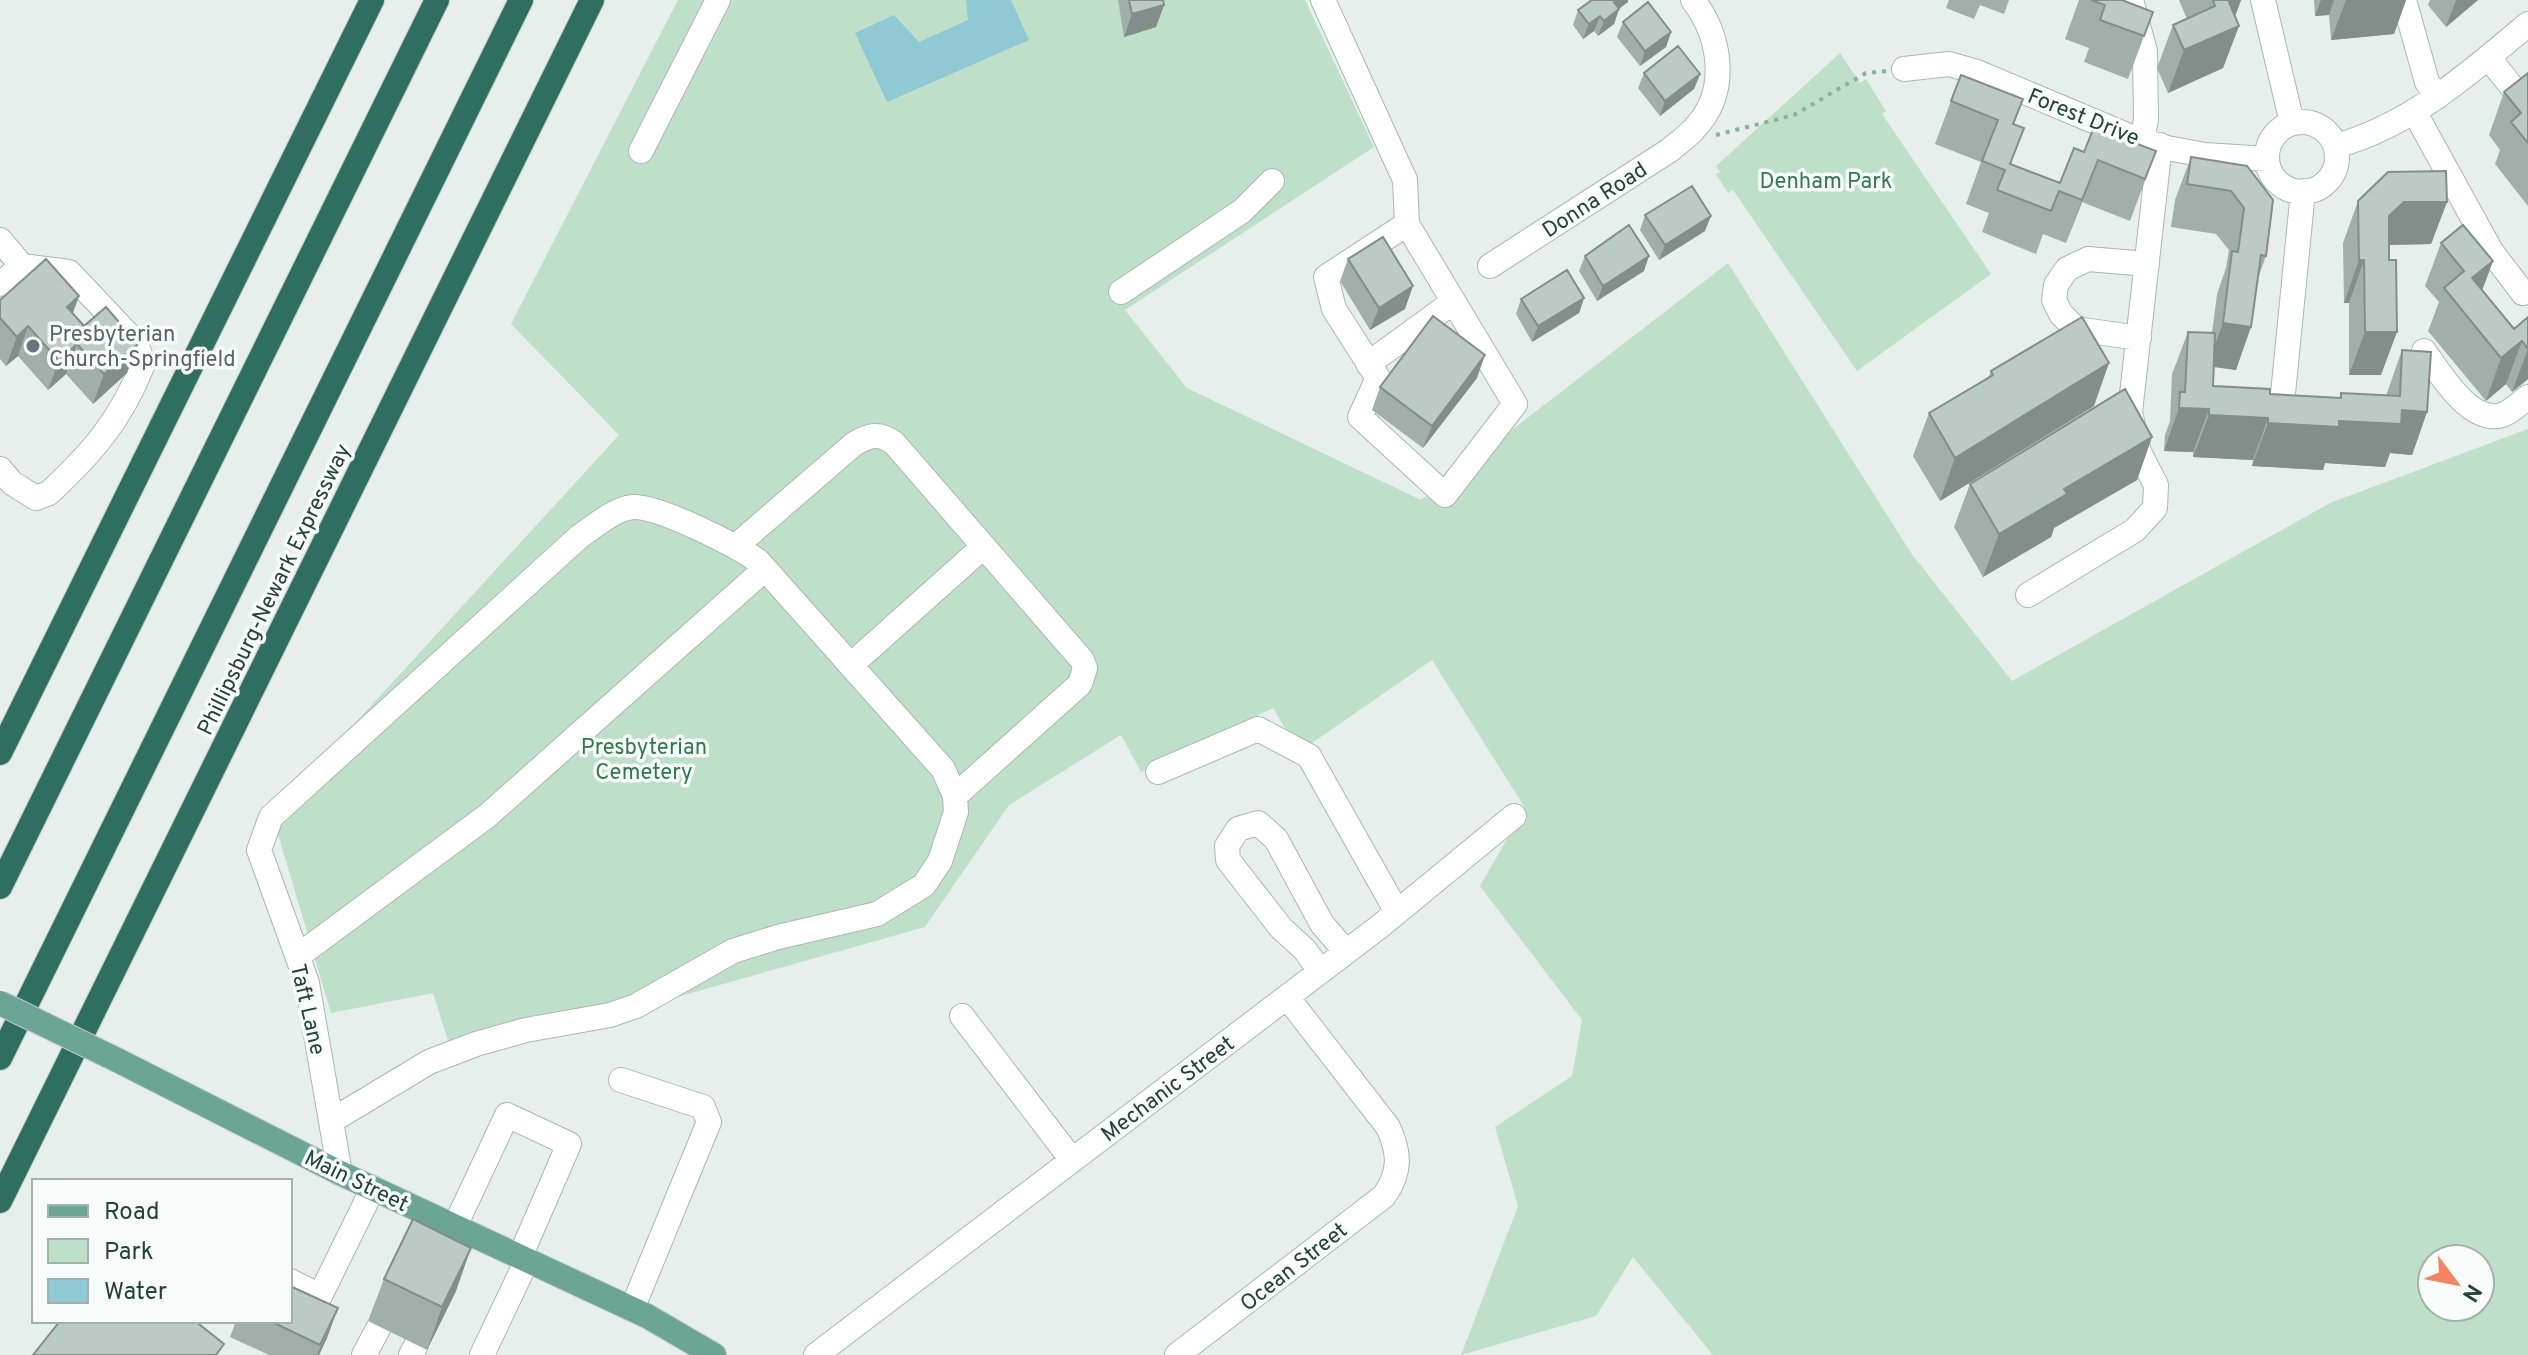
<svg xmlns="http://www.w3.org/2000/svg" width="2528" height="1355" font-family="Overpass,sans-serif">
<rect width="100%" height="100%" fill="#e6efeb"/>
<!-- green -->
<path fill="#bfe0c8" fill-rule="evenodd" d="M678 0H1305L1374 147 1125 310 1187 388 1421 500 1728 263 1911 553 2012 681 2330 503 2528 429V1355H1713L1633 1257 1596 1316 1461 1355 1518 1206 1495 1127 1572 1076 1582 1020 1480 886 1525 808 1432 660 1299 752 1273 708 1141 772 1121 735 1009 805 925 927 454 1060 433 993 331 1013 272 814 619 435 511 324ZM2432 1259H2480V1307H2432Z
M1840 53 1860 83 1866 79 1886 111 1882 114 1991 274 1857 371 1733 190 1728 193 1716 174 1720 172 1716 166Z"/>
<!-- water -->
<path fill="#8ec9d4" d="M966 0H1011L1029 40 887 102 855 33 894 15 919 42 968 20Z"/>
<g fill="none" stroke-linecap="round" stroke-linejoin="round">
<defs>
<path id="minor" d="M1323 0 1405 180 1407 224 1515 404 1445 495 1360 417 1378 378 1334 309 1326 277 1407 224
M2131 0 2145 51 2146 119 2142 140
M2263 0 2292 123
M2404 0 2427 82 2437 97
M2488 57 2528 107
M1904 69 1949 64 1977 72 2129 136 2167 148 2205 155 2267 159
M2414 111 2491 251 2523 293
M2267 157a35 35 0 1 1 70 0a35 35 0 1 1-70 0Z
M2336 146C2411 125 2470 73 2528 24
M641 151 718 0
M0 240 22 266
M1490 266 1670 150C1678 143 1687 137 1694 129 1730 92 1721 37 1693 0
M0 284 22 266
M1121 292 1242 211 1272 181
M2139 338 2076 329 2061 314 2054 300 2056 285 2067 269 2088 259 2147 264
M2424 351C2440 373 2470 425 2502 415 2511 412 2520 403 2528 397
M1368 364 1453 302
M2282 404 2303 191
M0 469 12 483 36 498 49 493C92 453 121 420 143 364L136 343 69 272 22 266
M737 545 854 444C869 435 879 432 894 443L1082 660 1085 668 1080 684 955 796
M2028 595 2135 530 2155 508 2156 485 2139 452 2130 412 2160 145
M851 665 983 547
M1158 772 1258 729 1309 756 1397 912
M298 956 487 816 765 569
M1320 971 1305 950 1281 928 1228 860 1227 846 1238 829 1258 823 1276 839 1322 924 1346 952
M962 1016 1072 1160
M621 1080 703 1107 709 1122 632 1309
M331 1121 429 1062 476 1044 526 1030 610 1015 636 1006 733 951 778 937 877 914 924 885 940 861 956 812 955 796 943 769 758 561C736 545 659 506 633 507 614 509 595 526 579 537L271 817 259 850 307 983 340 1173
M455 1226 507 1115 569 1144 520 1257
M290 1281 320 1296 373 1188
M364 1355 379 1327
M411 1355 416 1345
M482 1355 527 1260
M816 1355 1379 927 1514 816
M1177 1355 1384 1196C1401 1172 1400 1153 1388 1127L1287 997"/>
<path id="major" d="M117 1060 340 1173 647 1316 714 1355"/>
<path id="highway" d="M0 753 372 0
M0 887 437 0
M0 1058 521 0
M0 1201 592 0"/>
</defs>
<!-- minor casing -->
<use href="#minor" stroke="#a8b8b2" stroke-width="26"/>
<!-- major casing -->
<use href="#major" stroke="#c2cac8" stroke-width="26"/>
<!-- highway casing -->
<use href="#highway" stroke="#c2cac8" stroke-width="26"/>
<!-- path -->
<path stroke="#86b3a5" stroke-width="4" stroke-dasharray="4 6" stroke-linecap="butt" d="M1716 135 1794 115 1866 73 1886 71"/>
<!-- minor -->
<use href="#minor" stroke="#fff" stroke-width="24"/>
<!-- major -->
<use href="#major" stroke="#6aa596" stroke-width="24"/>
<!-- highway -->
<use href="#highway" stroke="#2f6f62" stroke-width="24"/>
<defs>
<path id="major-bridge" d="M0 1003 117 1060"/>
</defs>
<!-- major-bridge casing -->
<use href="#major-bridge" stroke="#c2cac8" stroke-width="26" stroke-linecap="butt"/>
<!-- major-bridge -->
<use href="#major-bridge" stroke="#6aa596" stroke-width="24"/>
</g>
<!-- wall -->
<path fill="#a1aea9" d="M1118 0H1163L1164 5 1156 27 1124 37Z
M1589 0H1628L1619 9 1614 24 1598 36 1594 31 1583 39 1573 25 1578 10 1590 1Z
M1949 0H2009L2004 14 1980 5 1974 19 1946 8Z
M2079 0H2122L2153 12 2128 79 2084 62 2089 48 2065 39Z
M2179 0H2241L2235 16 2239 26 2223 68 2168 93 2157 68 2173 25 2187 19Z
M2314 0H2406L2394 34 2331 40 2329 15 2315 16Z
M2430 0H2478L2446 27 2428 5Z
M1623 22 1671 32 1666 47 1640 66 1617 37Z
M1644 73 1700 74 1694 89 1660 116 1638 88Z
M2528 73V206L2495 164 2500 150 2489 135 2504 92Z
M2023 99 2014 124 2011 164 2060 183 2084 152 2156 151 2130 221 2082 202 2066 243 2043 234 2036 254 1982 232 1989 213 1966 204 1981 162 1935 144 1951 101Z
M2191 157 2247 166 2266 256 2258 278 2236 370 2214 367 2213 386 2270 394 2339 398 2341 393 2386 396 2402 350 2427 412 2412 455 2390 453 2385 467 2325 463 2323 470 2252 466 2253 460 2193 457V452L2164 451 2165 435 2170 421 2172 374 2188 332 2212 333 2217 294 2226 268 2229 250 2216 234 2171 227 2175 200Z
M2358 201 2447 202 2431 244 2389 245 2381 375H2349V303H2344L2343 243Z
M1645 215 1705 231 1659 260 1640 230Z
M2441 243 2493 261 2482 290 2514 329 2528 317V379L2512 392 2506 384 2486 401 2428 331 2439 302 2425 286Z
M1585 256 1644 271 1597 301 1579 271Z
M1348 259 1405 309 1370 330 1340 281Z
M79 296 73 313 84 326 138 344 127 373 93 404 66 374 48 390 18 356 6 366 0 359V300Z
M1584 298 1579 313 1532 342 1516 314 1521 299Z
M1991 371 2094 406 1940 501 1913 456 1929 413 1988 378Z
M1477 378 1423 448 1372 410 1380 387Z
M2152 437 2137 480 2054 528 2051 537 1983 577 1954 527 1970 484Z
M384 1279 456 1291 427 1350 368 1321Z
M236 1321H290L327 1338 319 1355H269L230 1337Z"/>
<!-- shaded-wall -->
<path fill="#838d89" d="M1616 0H1628V2L1608 17 1614 2Z
M2233 0H2241L2230 30 2239 26 2223 68 2168 93 2184 50 2229 2Z
M2321 0H2334L2329 15 2315 16Z
M2346 0H2406L2394 34 2331 40Z
M2456 0H2478L2446 27Z
M1164 5 1156 27 1124 37 1132 14Z
M1619 9 1614 24 1598 36 1604 21Z
M1600 16 1594 31 1583 39 1589 24Z
M1671 32 1666 47 1640 66 1645 51Z
M1700 74 1694 89 1660 116 1665 101Z
M2098 160 2082 202 2066 243 2082 200Z
M2404 202H2447L2431 244 2388 245 2389 216Z
M1711 216 1705 231 1659 260 1665 245Z
M1649 256 1644 271 1597 301 1603 286Z
M2359 260H2364L2349 303H2344Z
M2493 261 2477 304 2472 278Z
M1413 286 1405 309 1370 330 1379 308Z
M79 296 68 325 67 307Z
M1584 298 1579 313 1532 342 1538 326Z
M2223 323 2251 327 2236 370 2207 366Z
M28 326 18 356 6 366 17 337Z
M2365 332H2397L2381 375H2349Z
M2522 341 2506 384 2486 401 2501 358Z
M77 344 66 374 48 390 59 361Z
M138 344 127 373 93 404 104 374Z
M2528 349V379L2512 392Z
M1485 355 1477 378 1423 448 1432 426Z
M2109 363 2094 406 1940 501 1955 458Z
M2179 408 2209 409 2193 452 2164 451Z
M2402 410 2427 412 2412 455 2390 453 2385 467 2325 463 2323 470 2252 466 2268 423 2339 421Z
M2209 415 2268 418 2253 460 2193 457Z
M2152 437 2137 480 2054 528 2051 537 1983 577 1999 534 2064 489Z
M471 1248 456 1291 427 1350 442 1307Z
M338 1308 327 1338 319 1355H317Z"/>
<!-- building -->
<path fill="#bbcac4" stroke="#838d89" stroke-width="2" d="M1129 0H1163L1164 5 1132 14Z
M1592 0H1616L1614 2 1619 9 1604 21 1600 16 1589 24 1578 10Z
M2091 0H2122L2153 12 2144 36 2100 20 2105 5Z
M2213 0H2233L2229 2 2239 26 2184 50 2173 25 2215 6Z
M1648 2 1671 32 1645 51 1623 22Z
M1678 46 1700 74 1665 101 1644 73Z
M2528 73V143L2511 122 2521 113 2504 92Z
M1961 75 2023 99 2013 124 2024 128 2010 164 2060 183 2074 148 2084 152 2094 127 2156 151 2145 179 2098 160 2082 200 2059 191 2051 211 1997 190 2005 170 1982 161 1998 120 1951 101Z
M2191 157 2247 166 2273 200 2266 256 2261 255 2251 327 2223 323 2232 251 2238 252 2244 208 2231 191 2187 184Z
M2446 171 2447 202H2404L2389 216V260H2396L2397 332H2365L2364 260H2359L2358 201 2388 172Z
M1692 186 1711 216 1665 245 1645 215Z
M1629 225 1649 256 1603 286 1585 256Z
M2463 225 2493 261 2472 278 2514 329 2528 317V349L2522 341 2501 358 2444 288 2464 271 2441 243Z
M1383 237 1413 286 1379 308 1348 259Z
M46 259 79 296 67 307 84 326 106 307 138 344 104 374 77 344 59 361 28 326 17 337 0 318V300Z
M1567 270 1584 298 1538 326 1521 299Z
M1433 316 1485 355 1432 426 1380 387Z
M2082 317 2109 363 1955 458 1929 413 1993 375 1991 371Z
M2188 332 2215 333 2213 386 2270 389V394L2341 398V393L2400 396 2402 350 2431 352 2427 412 2402 410 2401 424 2339 421V427L2268 423V418L2209 415V409L2179 408 2180 392H2185Z
M2125 389 2152 437 2064 489 2067 494 1999 534 1970 484Z
M413 1219 471 1248 442 1307 384 1279Z
M290 1286 338 1308 320 1345 270 1321H290Z
M60 1321H195L224 1344 216 1355H33Z"/>
<!-- markers -->
<circle fill="#6b7280" stroke="#f7fbf9" stroke-width="3" cx="33" cy="346" r="8"/>
<g text-anchor="middle" stroke-width="7" stroke-linejoin="round" paint-order="stroke">
<!-- street labels -->
<g font-size="22" fill="#24423a" stroke="#f7fbf9">
<text transform="translate(2084 116) rotate(22)" y="8">Forest Drive</text>
<text transform="translate(1594 199) rotate(-33)" y="8">Donna Road</text>
<text transform="translate(273 589) rotate(-64)" y="8">Phillipsburg-Newark Expressway</text>
<text transform="translate(309 1009) rotate(77)" y="8">Taft Lane</text>
<text transform="translate(1167 1088) rotate(-37)" y="8">Mechanic Street</text>
<text transform="translate(357 1180) rotate(26)" y="8">Main Street</text>
<text transform="translate(1293 1266) rotate(-38)" y="8">Ocean Street</text>
</g>
<!-- park labels -->
<g font-size="22" fill="#2d7a4b" stroke="#f7fbf9">
<text x="1826" y="188">Denham Park</text>
<text x="644" y="754">Presbyterian<tspan x="644" dy="25">Cemetery</tspan></text>
</g>
<!-- worship labels -->
<g font-size="22" fill="#5b616d" stroke="#f7fbf9" text-anchor="start">
<text x="49" y="341">Presbyterian<tspan x="49" dy="25">Church-Springfield</tspan></text>
</g>
</g>
<!-- legend -->
<rect x="32" y="1179" width="260" height="144" fill="#f7fbf9" stroke="#a3b1ad" stroke-width="2"/>
<rect x="48" y="1205" width="40" height="12" fill="#6aa596" stroke="#a3b1ad" stroke-width="2"/>
<text x="104" y="1219" font-size="24" fill="#24423a">Road</text>
<rect x="48" y="1239" width="40" height="24" fill="#bfe0c8" stroke="#a3b1ad" stroke-width="2"/>
<text x="104" y="1259" font-size="24" fill="#24423a">Park</text>
<rect x="48" y="1279" width="40" height="24" fill="#8ec9d4" stroke="#a3b1ad" stroke-width="2"/>
<text x="104" y="1299" font-size="24" fill="#24423a">Water</text>
<!-- north arrow -->
<g transform="translate(2456 1283) rotate(122)"><circle r="38" fill="#f7fbf9" stroke="#a3b1ad" stroke-width="2"/>
<path d="M0-6L14 30L0 20L-14 30Z" fill="#f4845f"/>
<text y="-12" font-size="22" font-weight="bold" text-anchor="middle" fill="#24423a">N</text>
</g>
</svg>
